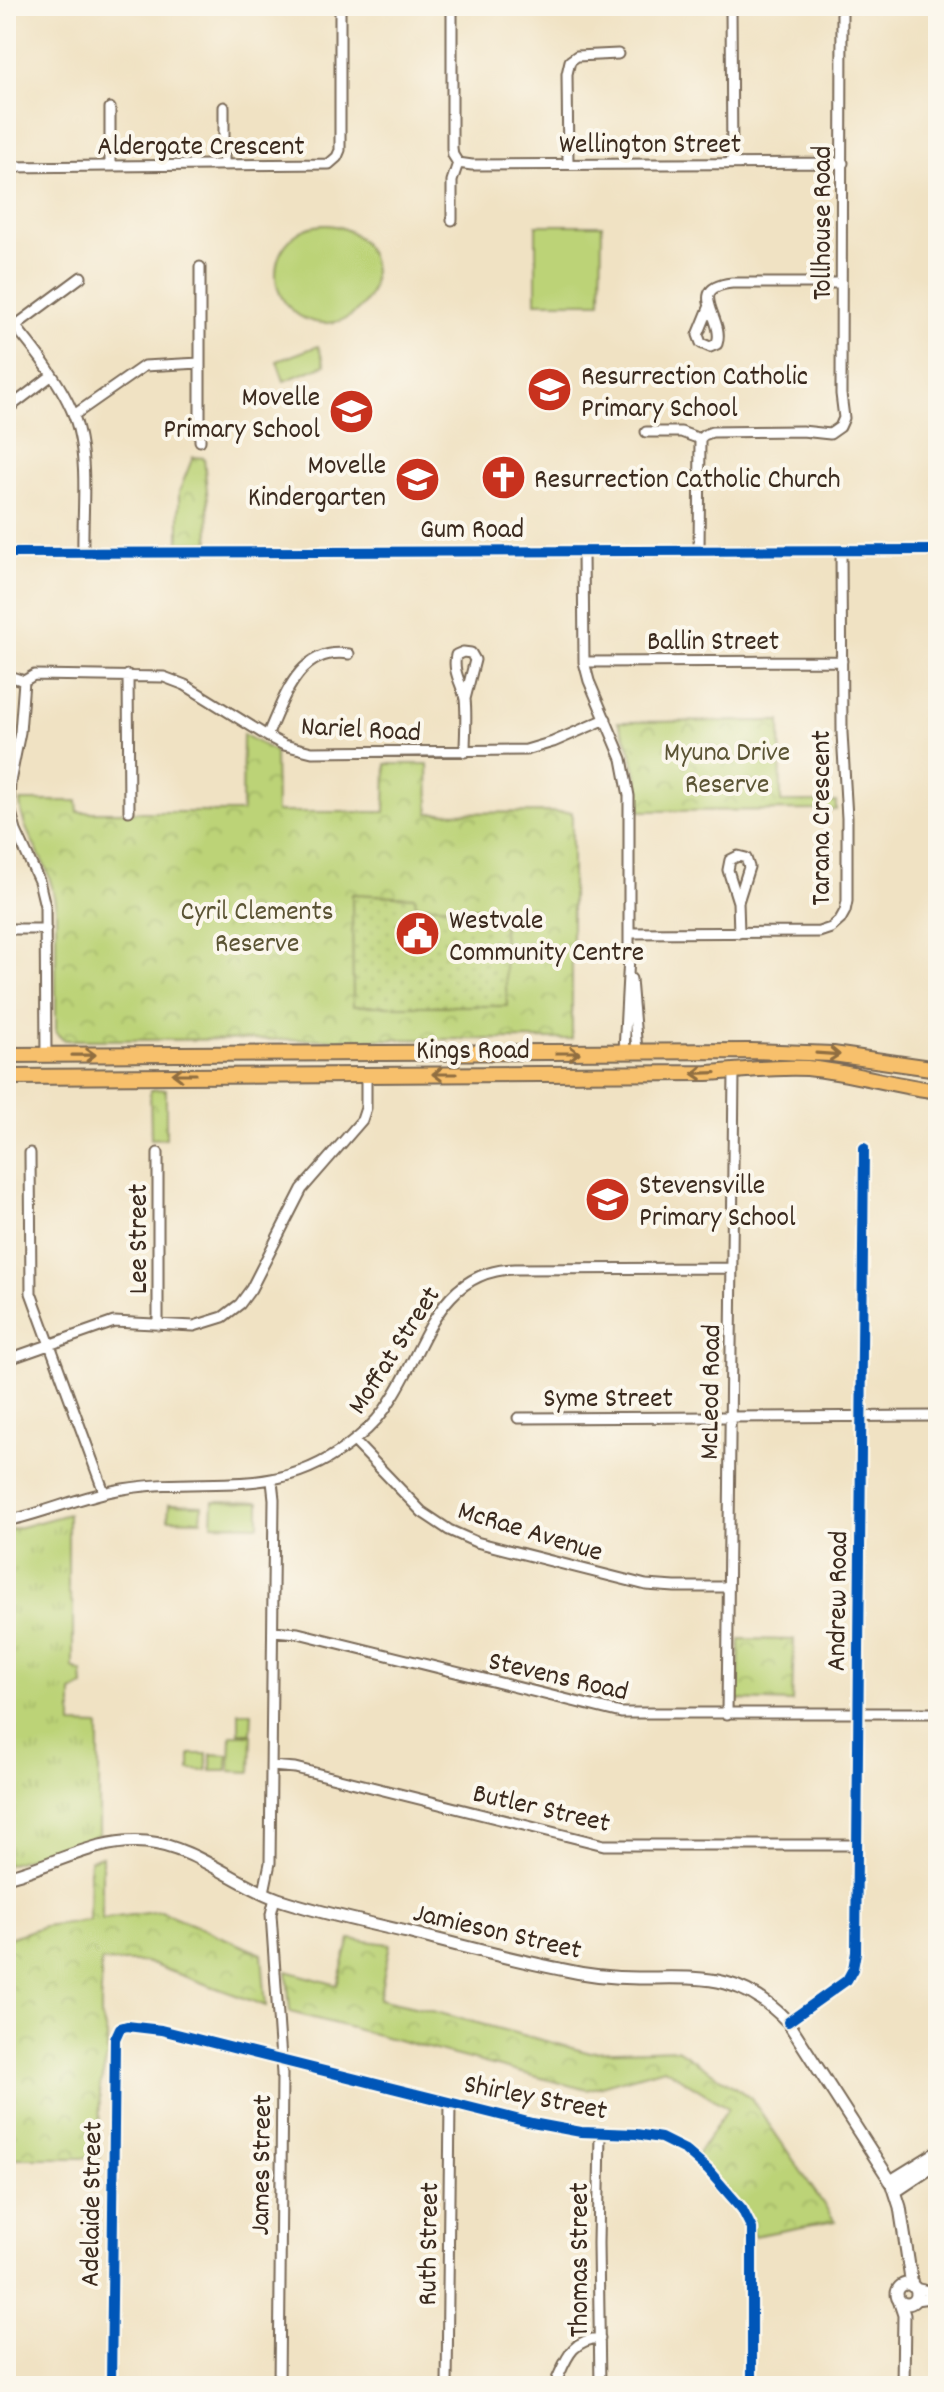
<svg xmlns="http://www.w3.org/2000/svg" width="944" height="2392" font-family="Dekko,sans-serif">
<defs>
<pattern id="grass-tufts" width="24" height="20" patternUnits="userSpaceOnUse" patternTransform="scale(2)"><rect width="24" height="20" fill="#bcd377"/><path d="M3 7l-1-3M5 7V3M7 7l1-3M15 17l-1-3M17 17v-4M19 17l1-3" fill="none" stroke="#a2b566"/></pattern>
<pattern id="park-crowns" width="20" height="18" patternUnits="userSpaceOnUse" patternTransform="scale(2)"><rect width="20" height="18" fill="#bcd377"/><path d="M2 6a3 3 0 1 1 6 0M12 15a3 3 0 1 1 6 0" fill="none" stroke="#a2b566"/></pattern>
<pattern id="garden-dots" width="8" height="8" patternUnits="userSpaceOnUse" patternTransform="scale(2)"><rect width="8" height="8" fill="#bcd377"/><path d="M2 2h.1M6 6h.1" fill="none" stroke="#a2b566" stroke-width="1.8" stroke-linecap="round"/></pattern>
</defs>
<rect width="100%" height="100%" fill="#fbf7ec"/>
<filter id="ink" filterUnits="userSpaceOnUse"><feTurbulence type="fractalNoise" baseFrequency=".0125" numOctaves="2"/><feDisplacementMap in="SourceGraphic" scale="16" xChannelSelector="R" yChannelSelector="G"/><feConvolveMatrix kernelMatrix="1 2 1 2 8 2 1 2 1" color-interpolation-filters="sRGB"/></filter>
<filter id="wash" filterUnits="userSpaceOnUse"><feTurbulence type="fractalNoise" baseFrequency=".006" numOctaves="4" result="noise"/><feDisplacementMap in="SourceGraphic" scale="32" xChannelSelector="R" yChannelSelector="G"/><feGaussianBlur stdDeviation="1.8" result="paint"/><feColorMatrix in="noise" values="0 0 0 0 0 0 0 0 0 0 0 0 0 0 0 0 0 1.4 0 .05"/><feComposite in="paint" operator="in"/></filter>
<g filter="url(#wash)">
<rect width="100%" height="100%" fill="#f0e2c3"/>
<!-- grass -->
<path fill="url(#grass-tufts)" stroke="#7c7e4a" stroke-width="2" d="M68 1514V1589L73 1606V1668L82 1672 83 1686 72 1692V1725L99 1726V1835L56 1851 6 1865V1531Z"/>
<!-- park -->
<path fill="url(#park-crowns)" stroke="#7c7e4a" stroke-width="2" d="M193 457 204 458 208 502 209 542 179 543V492Z
M780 721 781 802H836V810L640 811C640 779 633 750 618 722Z
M243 734 275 752 276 812H385L386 764H428L429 813 572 812V1039L64 1040 56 1033V908C54 896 52 883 47 871 37 848 21 827 20 801H77L78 812H242Z
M166 1089V1138L151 1139 150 1090Z
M740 1639 794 1640 792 1702 738 1700Z
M102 1856V1919L161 1911 262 1954 266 2006 145 1962H101V2016L107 2036V2057L100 2087 99 2158H6V1939L44 1926 89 1920 90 1860Z
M350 1939 390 1944 379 1999 432 2011 587 2052 677 2049 751 2098 835 2221 753 2236 750 2224 695 2158 728 2108 664 2068 587 2090 290 2012 287 1971 337 1985Z"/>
<!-- garden -->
<path fill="url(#garden-dots)" stroke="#7c7e4a" stroke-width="2" d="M352 894 415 897 416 905 502 909 507 1006H353Z"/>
<!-- pitch -->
<path fill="#bcd377" stroke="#7c7e4a" stroke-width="2" d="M276 274a49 49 0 1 1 98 0a49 49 0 1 1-98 0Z
M536 225H602L601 302H536Z
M318 346 325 365 284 381 277 361Z
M213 1501 259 1502V1525L212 1524Z
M169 1504 202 1505 201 1520 168 1519Z
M239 1712H252L251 1733H239Z
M231 1735H252L251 1772 230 1771Z
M190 1754H207V1771L190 1770Z
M211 1754 228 1755 227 1771H211Z"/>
</g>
<g filter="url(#ink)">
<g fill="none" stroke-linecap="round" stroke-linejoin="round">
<defs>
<path id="minor" d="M452 6V148L453 155 458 163 452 181V220
M731 6 732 163
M110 108V166
M458 163 472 165 843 163
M568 164 567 74 570 61 577 56 618 54
M224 165V107
M6 167 329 164 337 157 340 150V6
M200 267V441
M709 308 698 335 701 343 710 347 717 344C726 319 684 288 732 283H841
M6 315C32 346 69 391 78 429 88 469 82 512 83 553
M15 326 81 277
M6 410 51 376
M74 415 144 366 200 363
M646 432H681L700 439 704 435 712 432 802 431 830 434 840 427 844 418 841 394 842 6
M583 551 584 662 589 681 622 759 629 796V956L624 1052
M699 551 700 439
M6 553 938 550
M584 662 842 661
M6 675 24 681 34 675 164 677 185 685 267 736 284 745 312 752 526 750 553 742 606 719
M128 675 129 811
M24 681 20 732 10 782 9 805 16 831 39 881 45 906 46 1055
M267 736C284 699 298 646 349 654
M465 752C465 735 467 716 465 699 462 684 452 672 456 655L463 652 471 653 475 660 465 699
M738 902 728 870 730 860 738 856 746 858 749 867 738 902 739 933
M6 929H46
M630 933 819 932 831 928 840 920 845 911 847 901V818L842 733 841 550
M631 979 637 1051
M30 1153 31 1293 104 1492
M158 1153V1325
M6 1360 114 1322 194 1326 223 1317 240 1304 251 1289 302 1189 362 1120 366 1108V1074
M518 1418 938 1416
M354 1441 422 1512 449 1530 476 1542 646 1585 675 1587H728
M6 1521C46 1513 83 1495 123 1489 212 1474 279 1503 356 1439 370 1428 383 1414 392 1398 426 1346 438 1271 514 1269L732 1268
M273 1631 298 1633 621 1713H938
M727 1714 734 1072
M271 1766 295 1768 604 1845H856
M264 1892 270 1863 274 1499 272 1481
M275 1898 271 1914 282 2074 279 2386
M788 2022 847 1980 853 1969 856 1952 864 1148
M600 2134 598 2243 600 2386
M914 2288 938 2293
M915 2300 938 2297
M111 2386 115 2039 120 2028 127 2026 161 2030 532 2123 581 2132 636 2134 661 2138 685 2150 708 2170 742 2209 752 2229V2386
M447 2386 450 2103
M554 2386C566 2361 569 2340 600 2338"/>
<path id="tertiary" d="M6 1877C53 1866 97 1837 146 1842 195 1847 233 1883 278 1899 320 1913 364 1922 407 1932 458 1945 509 1959 560 1969 586 1975 612 1978 638 1978 701 1978 740 1972 788 2022L893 2185 900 2207 912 2286
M891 2181 938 2152
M896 2191 938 2163
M897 2294a10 10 0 1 1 20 0a10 10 0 1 1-20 0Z
M899 2300 904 2315 903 2386"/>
<path id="primary" d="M6 1055 751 1051 833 1054 938 1069
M6 1077 707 1073C740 1071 774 1066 807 1068 852 1072 894 1086 938 1091"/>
</defs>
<!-- minor casing -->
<use href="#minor" stroke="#7a6a58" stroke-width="13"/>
<!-- tertiary casing -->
<use href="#tertiary" stroke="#7a6a58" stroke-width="15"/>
<!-- primary casing -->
<use href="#primary" stroke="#7a6a58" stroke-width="18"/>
<!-- minor -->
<use href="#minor" stroke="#fff" stroke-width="9"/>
<!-- tertiary -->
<use href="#tertiary" stroke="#fff" stroke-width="11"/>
<!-- primary -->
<use href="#primary" stroke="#f7c06c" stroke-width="14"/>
<defs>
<path id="cycleway" d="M6 553 938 550
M788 2022 847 1980 853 1969 856 1952 864 1148
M111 2386 115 2039 120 2028 127 2026 161 2030 532 2123 581 2132 636 2134 661 2138 685 2150 708 2170 742 2209 752 2229V2386"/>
</defs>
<!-- cycleway casing -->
<use href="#cycleway" stroke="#fbf7ec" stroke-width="15"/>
<!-- cycleway -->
<use href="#cycleway" stroke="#0057b8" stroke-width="10"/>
</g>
<!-- one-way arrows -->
<defs><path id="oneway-shaft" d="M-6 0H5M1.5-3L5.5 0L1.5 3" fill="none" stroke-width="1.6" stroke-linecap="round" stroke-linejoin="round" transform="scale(2)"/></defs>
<g stroke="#906e41">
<use href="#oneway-shaft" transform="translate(568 1053)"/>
<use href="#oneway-shaft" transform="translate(828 1054) rotate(4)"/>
<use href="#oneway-shaft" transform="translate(84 1055) rotate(-1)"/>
<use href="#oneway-shaft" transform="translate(704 1073) rotate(178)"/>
<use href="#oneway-shaft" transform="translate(184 1074) rotate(-180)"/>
<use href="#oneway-shaft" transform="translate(444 1074) rotate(180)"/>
</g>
</g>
<!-- icons -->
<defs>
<symbol id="school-disc" viewBox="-11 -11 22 22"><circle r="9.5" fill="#c8321e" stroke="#fbf7ec"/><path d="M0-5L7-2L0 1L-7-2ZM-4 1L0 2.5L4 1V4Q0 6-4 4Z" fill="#fff"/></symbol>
<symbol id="church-disc" viewBox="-11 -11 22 22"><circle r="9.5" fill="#c8321e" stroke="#fbf7ec"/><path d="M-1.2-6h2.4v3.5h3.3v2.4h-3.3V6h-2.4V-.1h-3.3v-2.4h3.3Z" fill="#fff"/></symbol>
<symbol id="civic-disc" viewBox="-11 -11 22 22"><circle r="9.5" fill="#c8321e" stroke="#fbf7ec"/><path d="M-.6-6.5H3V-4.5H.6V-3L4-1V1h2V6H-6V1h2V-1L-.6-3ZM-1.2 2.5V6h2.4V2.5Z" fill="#fff"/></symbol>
</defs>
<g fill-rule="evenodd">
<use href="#school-disc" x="524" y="364" width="51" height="51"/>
<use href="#school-disc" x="326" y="386" width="51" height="51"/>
<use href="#church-disc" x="478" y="452" width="51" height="51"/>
<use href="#school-disc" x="392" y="454" width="51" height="51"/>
<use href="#civic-disc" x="392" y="908" width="51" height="51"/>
<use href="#school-disc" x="582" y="1174" width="51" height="51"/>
</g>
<g text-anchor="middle" stroke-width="8" stroke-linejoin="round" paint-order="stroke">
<!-- street labels -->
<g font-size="28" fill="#3b2a1e" stroke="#fbf7ec">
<text x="650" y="152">Wellington Street</text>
<text x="201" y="154">Aldergate Crescent</text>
<text transform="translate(820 223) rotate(-90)" y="10">Tollhouse Road</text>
<text x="472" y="537">Gum Road</text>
<text x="713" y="649">Ballin Street</text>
<text transform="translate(361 727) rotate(3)" y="10">Nariel Road</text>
<text transform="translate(819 818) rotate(-90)" y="10">Tarana Crescent</text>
<text x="473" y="1058">Kings Road</text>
<text transform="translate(136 1239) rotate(-90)" y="10">Lee Street</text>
<text transform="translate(392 1349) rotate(-57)" y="10">Moffat Street</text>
<text transform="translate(708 1392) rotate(-89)" y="10">McLeod Road</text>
<text x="608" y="1406">Syme Street</text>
<text transform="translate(531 1529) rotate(17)" y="10">McRae Avenue</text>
<text transform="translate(835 1601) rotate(-89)" y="10">Andrew Road</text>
<text transform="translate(559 1674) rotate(13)" y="10">Stevens Road</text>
<text transform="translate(542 1806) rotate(13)" y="10">Butler Street</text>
<text transform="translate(498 1929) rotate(13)" y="10">Jamieson Street</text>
<text transform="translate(536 2095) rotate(11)" y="10">Shirley Street</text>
<text transform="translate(259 2165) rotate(-89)" y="10">James Street</text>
<text transform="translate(89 2204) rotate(-89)" y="10">Adelaide Street</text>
<text transform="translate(426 2244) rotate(-89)" y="10">Ruth Street</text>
<text transform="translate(577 2260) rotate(-90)" y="10">Thomas Street</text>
</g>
<!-- poi labels -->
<g font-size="28" fill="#3b2a1e" stroke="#fbf7ec" text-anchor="start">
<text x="581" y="384">Resurrection Catholic<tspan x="581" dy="32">Primary School</tspan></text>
<text x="320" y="405" text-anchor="end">Movelle<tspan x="320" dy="32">Primary School</tspan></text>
<text x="386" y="473" text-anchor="end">Movelle<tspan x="386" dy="32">Kindergarten</tspan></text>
<text x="534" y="487">Resurrection Catholic Church</text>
<text x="449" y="928">Westvale<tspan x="449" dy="32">Community Centre</tspan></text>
<text x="639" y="1193">Stevensville<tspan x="639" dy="32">Primary School</tspan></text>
</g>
<!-- park labels -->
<g font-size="28" fill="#5b5434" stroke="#fbf7ec">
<text x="727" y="760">Myuna Drive<tspan x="727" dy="32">Reserve</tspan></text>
<text x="257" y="919">Cyril Clements<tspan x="257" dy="32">Reserve</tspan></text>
</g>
</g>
<!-- margin -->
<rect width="944" height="2392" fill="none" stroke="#fbf7ec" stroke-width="32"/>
</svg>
